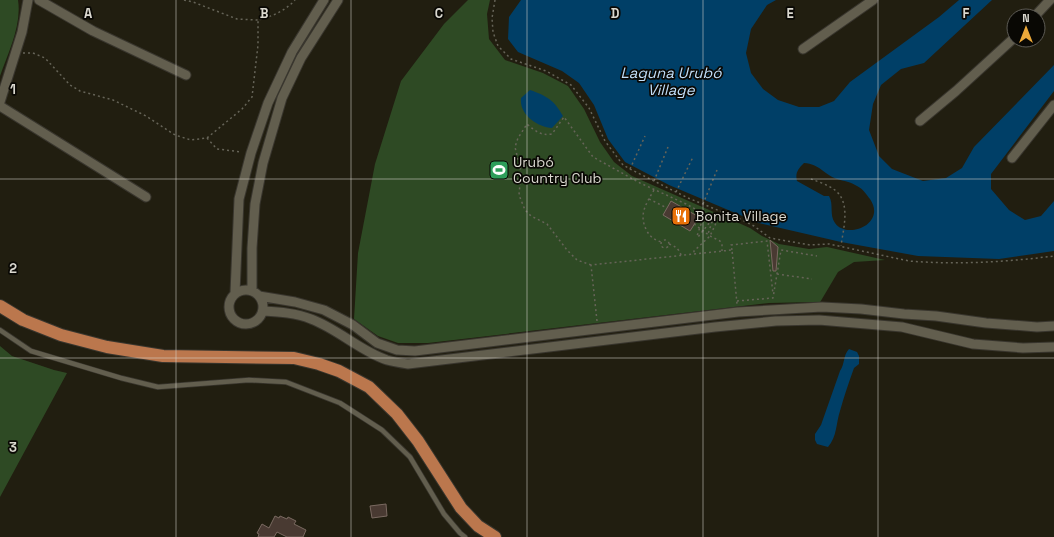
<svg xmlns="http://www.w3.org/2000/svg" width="1054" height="537" font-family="'Space Grotesk',sans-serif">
<rect width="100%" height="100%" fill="#211e10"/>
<!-- green -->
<path fill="#2e4a24" d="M0 0H18C22 25 8 53 0 76Z
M468 0H490L487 14 489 39 505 60 543 73 568 86 584 109 600 142 614 162 632 176 750 228 762 236 779 244 809 249 827 247 885 260 854 262 838 272 819 304 815 302 769 303 428 343H398L378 336 354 319 358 253 375 164 401 81 444 24Z
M0 346 12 356 54 370 67 373 0 497Z"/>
<!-- water -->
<path fill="#003f67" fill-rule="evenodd" d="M521 0H776L767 5 751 29 746 53 751 73 763 89 778 100 799 107H819L834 101 850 82 939 17 959 0H992L924 63 901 69 881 85 873 104 869 130 879 156 892 169 923 181 946 178 962 168 974 147 1054 65V91L991 174V189L1009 210 1025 220 1041 216 1054 201V251L999 259 918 256 841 242 759 223 669 185 625 162 608 139 594 105 579 83 562 71 518 52 508 39 509 17ZM804 163C820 164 823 174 837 179 844 181 851 182 857 186 863 189 866 194 870 199 887 224 847 240 835 223 829 215 834 204 829 196H824L797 181C795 173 798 169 804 163Z
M530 90C547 96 554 100 563 116L552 128C538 127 519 115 521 98Z
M849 349 857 352 859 356V364L854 368C849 382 844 396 840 411 836 423 837 437 828 447L817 444 815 440V434L821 425 840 371C845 364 843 355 849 349Z"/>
<!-- building -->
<path fill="#493a32" stroke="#7a6a61" d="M671 201 699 217 690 231 663 215Z
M770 240 778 247 776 271H773Z
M386 504 387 516 372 518 370 506Z
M275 516 279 518 280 516 287 519 288 517 296 521 294 524 306 530 303 537H287L277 532 274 537H258L259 534 257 533 262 524 269 528Z"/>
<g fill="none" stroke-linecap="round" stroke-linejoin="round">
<defs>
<path id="lane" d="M0 330 31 351 121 378 158 387 249 380 286 382 340 403 382 430 410 457 444 514 460 533 465 537"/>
<path id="street" d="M39 0 93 31 186 75
M1035 16 1050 0
M803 49 873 0
M0 102 22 32 28 0
M0 106 146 197
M920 121 956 91 1014 38
M1012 158 1054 105
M229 307a17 17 0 1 1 34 0a17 17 0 1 1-34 0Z
M252 290V248L255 204 263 163 282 98 301 58 338 0
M235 293 239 199 251 153 268 103 292 52 324 0
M259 296 295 302 324 310 353 325 377 343 397 350 415 351 738 312 822 307 861 309 904 314 936 316 986 323 1037 327 1054 326
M263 311C279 312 296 313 311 319 338 329 360 351 387 360 394 362 401 363 408 364L715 327 776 321 819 320 902 327 973 344 1023 348 1054 347"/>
<path id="primary" d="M0 306 23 320 61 335 107 347 163 356 294 358 319 364 339 371 369 387 397 414 418 441 461 508 478 526 495 537"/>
</defs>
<!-- lane casing -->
<use href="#lane" stroke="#39362e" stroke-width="6"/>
<!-- street casing -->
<use href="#street" stroke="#39362e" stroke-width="11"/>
<!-- primary casing -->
<use href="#primary" stroke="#39362e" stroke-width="14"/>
<!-- path -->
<path stroke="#666458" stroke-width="1.5" stroke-dasharray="2 3" stroke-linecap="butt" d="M184 0 193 2 237 19 258 20
M495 0 492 18 493 32 498 46 511 59 546 71 571 85 589 108 605 141 623 165 630 169 688 198 742 220 754 226 770 238 810 245 829 244 909 261C957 265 1006 262 1054 256
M23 53H33L45 58 70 85 80 91 113 100 146 116 175 135 191 140 207 138 242 109 252 97 258 45V20C273 16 285 11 295 0
M207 138 217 149 242 152
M630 169 645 136
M811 179C819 182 829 185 836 191 851 204 843 230 841 246
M654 181 668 147
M654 190C646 204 638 215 647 231 650 237 655 240 661 242
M676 192 693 157
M649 199 667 208
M703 204 717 170
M695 222 703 218 697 236 698 237 710 222H712L708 234
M694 224 710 236 720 241 722 245V251
M661 244a4 4 0 1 1 8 0a4 4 0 1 1-8 0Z
M669 244C675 246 679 249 681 255
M732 250 731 245 767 241 773 294
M591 265 577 260 567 250 547 224 531 216 525 210 519 195 521 172 515 147 518 138 527 124C535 131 541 136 552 134L564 117 593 157 640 183 686 204 717 221 710 236 694 251V254
M777 274 812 279
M737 301 773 298 781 250 817 256
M597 321 591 265 732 250 737 304"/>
<!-- lane -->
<use href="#lane" stroke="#625e4e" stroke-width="4.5"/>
<!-- street -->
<use href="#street" stroke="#625e4e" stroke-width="9"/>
<!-- primary -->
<use href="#primary" stroke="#bb774d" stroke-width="12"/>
</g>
<!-- grid -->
<path fill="none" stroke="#dad8cf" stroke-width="1" stroke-opacity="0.55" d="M176 0V537M351 0V537M527 0V537M703 0V537M878 0V537M0 179H1054M0 358H1054"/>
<!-- icons -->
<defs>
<symbol id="stadium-square" viewBox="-11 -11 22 22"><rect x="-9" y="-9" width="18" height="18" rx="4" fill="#2e9e5b" stroke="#090804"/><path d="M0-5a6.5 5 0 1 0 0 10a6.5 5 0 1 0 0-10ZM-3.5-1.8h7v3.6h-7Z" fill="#fff"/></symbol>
<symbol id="restaurant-square" viewBox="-11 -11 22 22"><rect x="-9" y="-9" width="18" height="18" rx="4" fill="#e8710a" stroke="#090804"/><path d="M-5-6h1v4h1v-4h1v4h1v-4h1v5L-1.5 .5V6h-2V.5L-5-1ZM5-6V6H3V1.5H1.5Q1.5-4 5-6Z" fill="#fff"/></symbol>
</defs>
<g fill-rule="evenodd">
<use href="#stadium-square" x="488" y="159" width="22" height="22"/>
<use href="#restaurant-square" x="670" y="205" width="22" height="22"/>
</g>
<g text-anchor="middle" stroke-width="3.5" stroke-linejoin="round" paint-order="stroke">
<!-- poi labels -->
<g font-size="14" fill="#dad8cf" stroke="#090804" text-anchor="start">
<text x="513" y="167">Urubó<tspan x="513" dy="16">Country Club</tspan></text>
<text x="695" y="221">Bonita Village</text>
</g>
<!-- water labels -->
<g font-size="15" font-style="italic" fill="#c1def8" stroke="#090804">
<text x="671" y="78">Laguna Urubó<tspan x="671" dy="17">Village</tspan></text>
</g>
</g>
<g font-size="13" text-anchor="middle" font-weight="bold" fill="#dad8cf" stroke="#090804" stroke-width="3.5" stroke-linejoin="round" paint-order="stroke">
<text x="88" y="18">A</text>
<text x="264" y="18">B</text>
<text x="439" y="18">C</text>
<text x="615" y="18">D</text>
<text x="790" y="18">E</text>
<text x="966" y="18">F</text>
<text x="13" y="94">1</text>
<text x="13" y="273">2</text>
<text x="13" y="452">3</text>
</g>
<!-- north arrow -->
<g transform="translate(1026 28)"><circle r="19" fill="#090804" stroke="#5d5b55"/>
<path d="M0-3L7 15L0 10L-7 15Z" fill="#eca93a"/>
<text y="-6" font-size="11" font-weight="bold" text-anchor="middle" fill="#dad8cf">N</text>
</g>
</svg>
